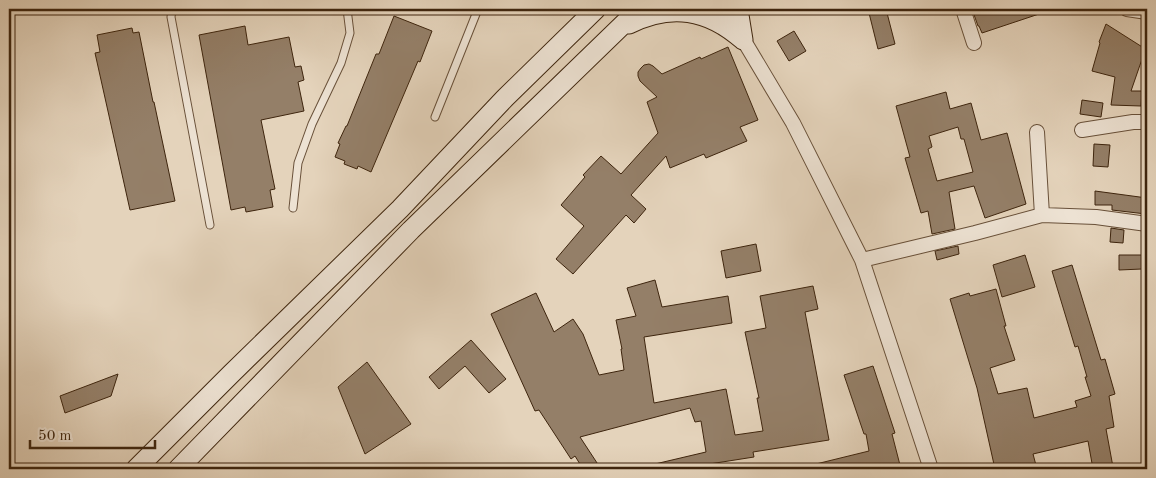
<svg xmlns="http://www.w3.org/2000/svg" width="1156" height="478" font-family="'Old Standard TT',serif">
<rect width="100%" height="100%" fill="#e4d3bb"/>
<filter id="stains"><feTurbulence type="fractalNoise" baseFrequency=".004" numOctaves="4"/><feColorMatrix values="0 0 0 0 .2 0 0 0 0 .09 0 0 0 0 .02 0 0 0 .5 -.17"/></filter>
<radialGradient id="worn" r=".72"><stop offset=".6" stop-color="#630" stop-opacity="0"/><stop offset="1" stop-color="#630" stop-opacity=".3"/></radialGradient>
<!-- building -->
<path fill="#947f68" stroke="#3e250e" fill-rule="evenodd" d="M868 9H886L895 44 878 49Z
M972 9H1047L1048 11 982 33 979 26H978Z
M394 16 432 31 420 62 418 61 371 172 358 166 357 169 344 164 345 161 335 157 340 144 338 143 346 126H347L376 54H379Z
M1106 24 1147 50 1141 62 1131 91H1142L1141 106 1111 105 1115 77 1092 71 1100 43 1099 42Z
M245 26 248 45 289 37 295 67 301 66 304 80 298 82 304 111 261 120 275 189 270 190 273 207 246 212 245 207 231 210 199 35Z
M132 28 133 33 139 32 153 102H154L175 201 130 210 95 53 100 52 97 35Z
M794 31 806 51 789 61 777 41Z
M728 47 758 120 740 127 747 141 706 158 704 154 670 168 666 156 631 195 646 209 634 223 626 215 573 274 556 259 584 226 561 205 585 177 583 175 601 156 621 174 658 133 647 102 657 97 640 81 638 76V72L641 68 644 65 649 64 653 66 662 74 700 57 701 59Z
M946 92 950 109 971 103 981 140 1007 133 1026 204 985 218 974 186 949 192 955 229 932 234 928 211 921 213 905 158 910 157 896 106ZM958 127 961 139H964L973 172 937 181 928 149 932 147 929 136Z
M1082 100 1103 103 1101 117 1080 114Z
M1094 144 1110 145 1108 167 1093 166Z
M1095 191 1147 198 1146 214 1112 210V205H1095Z
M1111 228 1124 230 1123 243 1110 242Z
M756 244 761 271 726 278 721 251Z
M958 246 959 254 937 260 935 251Z
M1025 255 1035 287 1002 297 993 265Z
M1119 255H1142V269L1119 270Z
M1072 265 1101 360 1105 359 1115 394 1109 396 1114 427 1106 429 1113 467 1102 469H1093L1088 441 1033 454 1037 469H995L977 388 950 299 969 293 970 296 996 289 1006 326H1004L1015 360 990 368 998 394 1027 388 1034 418 1077 407 1075 401 1091 396 1085 377H1087L1078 346 1075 347 1052 271Z
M655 280 662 307 728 296 732 323 644 337 654 403 726 389 735 435 763 431 757 398H759L745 332 766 328 760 296 813 286 818 309 805 312 829 440 753 452 754 457 703 465 704 469H656L655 464 706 452 701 421 695 422 690 408 580 437 601 469H583L575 456 571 459 539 410 535 411 491 314 536 293 554 332 573 319 583 334 599 375 624 370 621 349H622L616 320 636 316 627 288Z
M471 340 506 379 489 393 465 366 439 389 429 377Z
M367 362 411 424 365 454 338 387Z
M873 366 895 433 892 434 901 469H817L816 464 869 451 866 434H864L844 375Z
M118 374 111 396 65 413 60 396Z"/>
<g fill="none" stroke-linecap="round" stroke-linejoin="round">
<defs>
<path id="lane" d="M172 9 171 17 210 225
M435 117 478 9
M293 208 298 163 312 124 341 63 350 33 347 9"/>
<path id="street" d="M725 9 793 123 862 260 931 469
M963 9 974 43
M1127 9 1147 12
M1082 130 1133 122H1147
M1037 132 1042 215
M862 260 975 233 1042 215 1096 217 1147 224"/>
<path id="secondary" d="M738 9 743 40
M629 24C671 3 708 9 743 40
M136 469 231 374 400 209 505 98 596 9
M178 469 411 230 639 9"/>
</defs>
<!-- lane casing -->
<use href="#lane" stroke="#685039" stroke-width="9"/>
<!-- street casing -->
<use href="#street" stroke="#685039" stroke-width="16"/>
<!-- secondary casing -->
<use href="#secondary" stroke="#3e250e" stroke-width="21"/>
<!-- lane -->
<use href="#lane" stroke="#ede2d3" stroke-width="7"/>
<!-- street -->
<use href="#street" stroke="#ede2d3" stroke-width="14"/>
<!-- secondary -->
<use href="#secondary" stroke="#ede2d3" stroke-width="19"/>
</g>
<!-- margin -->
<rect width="1156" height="478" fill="none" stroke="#e4d3bb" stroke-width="30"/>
<rect x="10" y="10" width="1136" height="458" fill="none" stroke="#3e250e" stroke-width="2.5"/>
<rect x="15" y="15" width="1126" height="448" fill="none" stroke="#3e250e"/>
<!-- scale -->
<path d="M30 440v8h125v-8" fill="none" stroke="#3e250e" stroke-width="2.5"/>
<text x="38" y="440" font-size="15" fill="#3e250e" stroke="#ede2d3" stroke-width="4" paint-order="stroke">50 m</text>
<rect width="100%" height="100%" filter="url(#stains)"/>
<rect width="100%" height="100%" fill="url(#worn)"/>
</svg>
